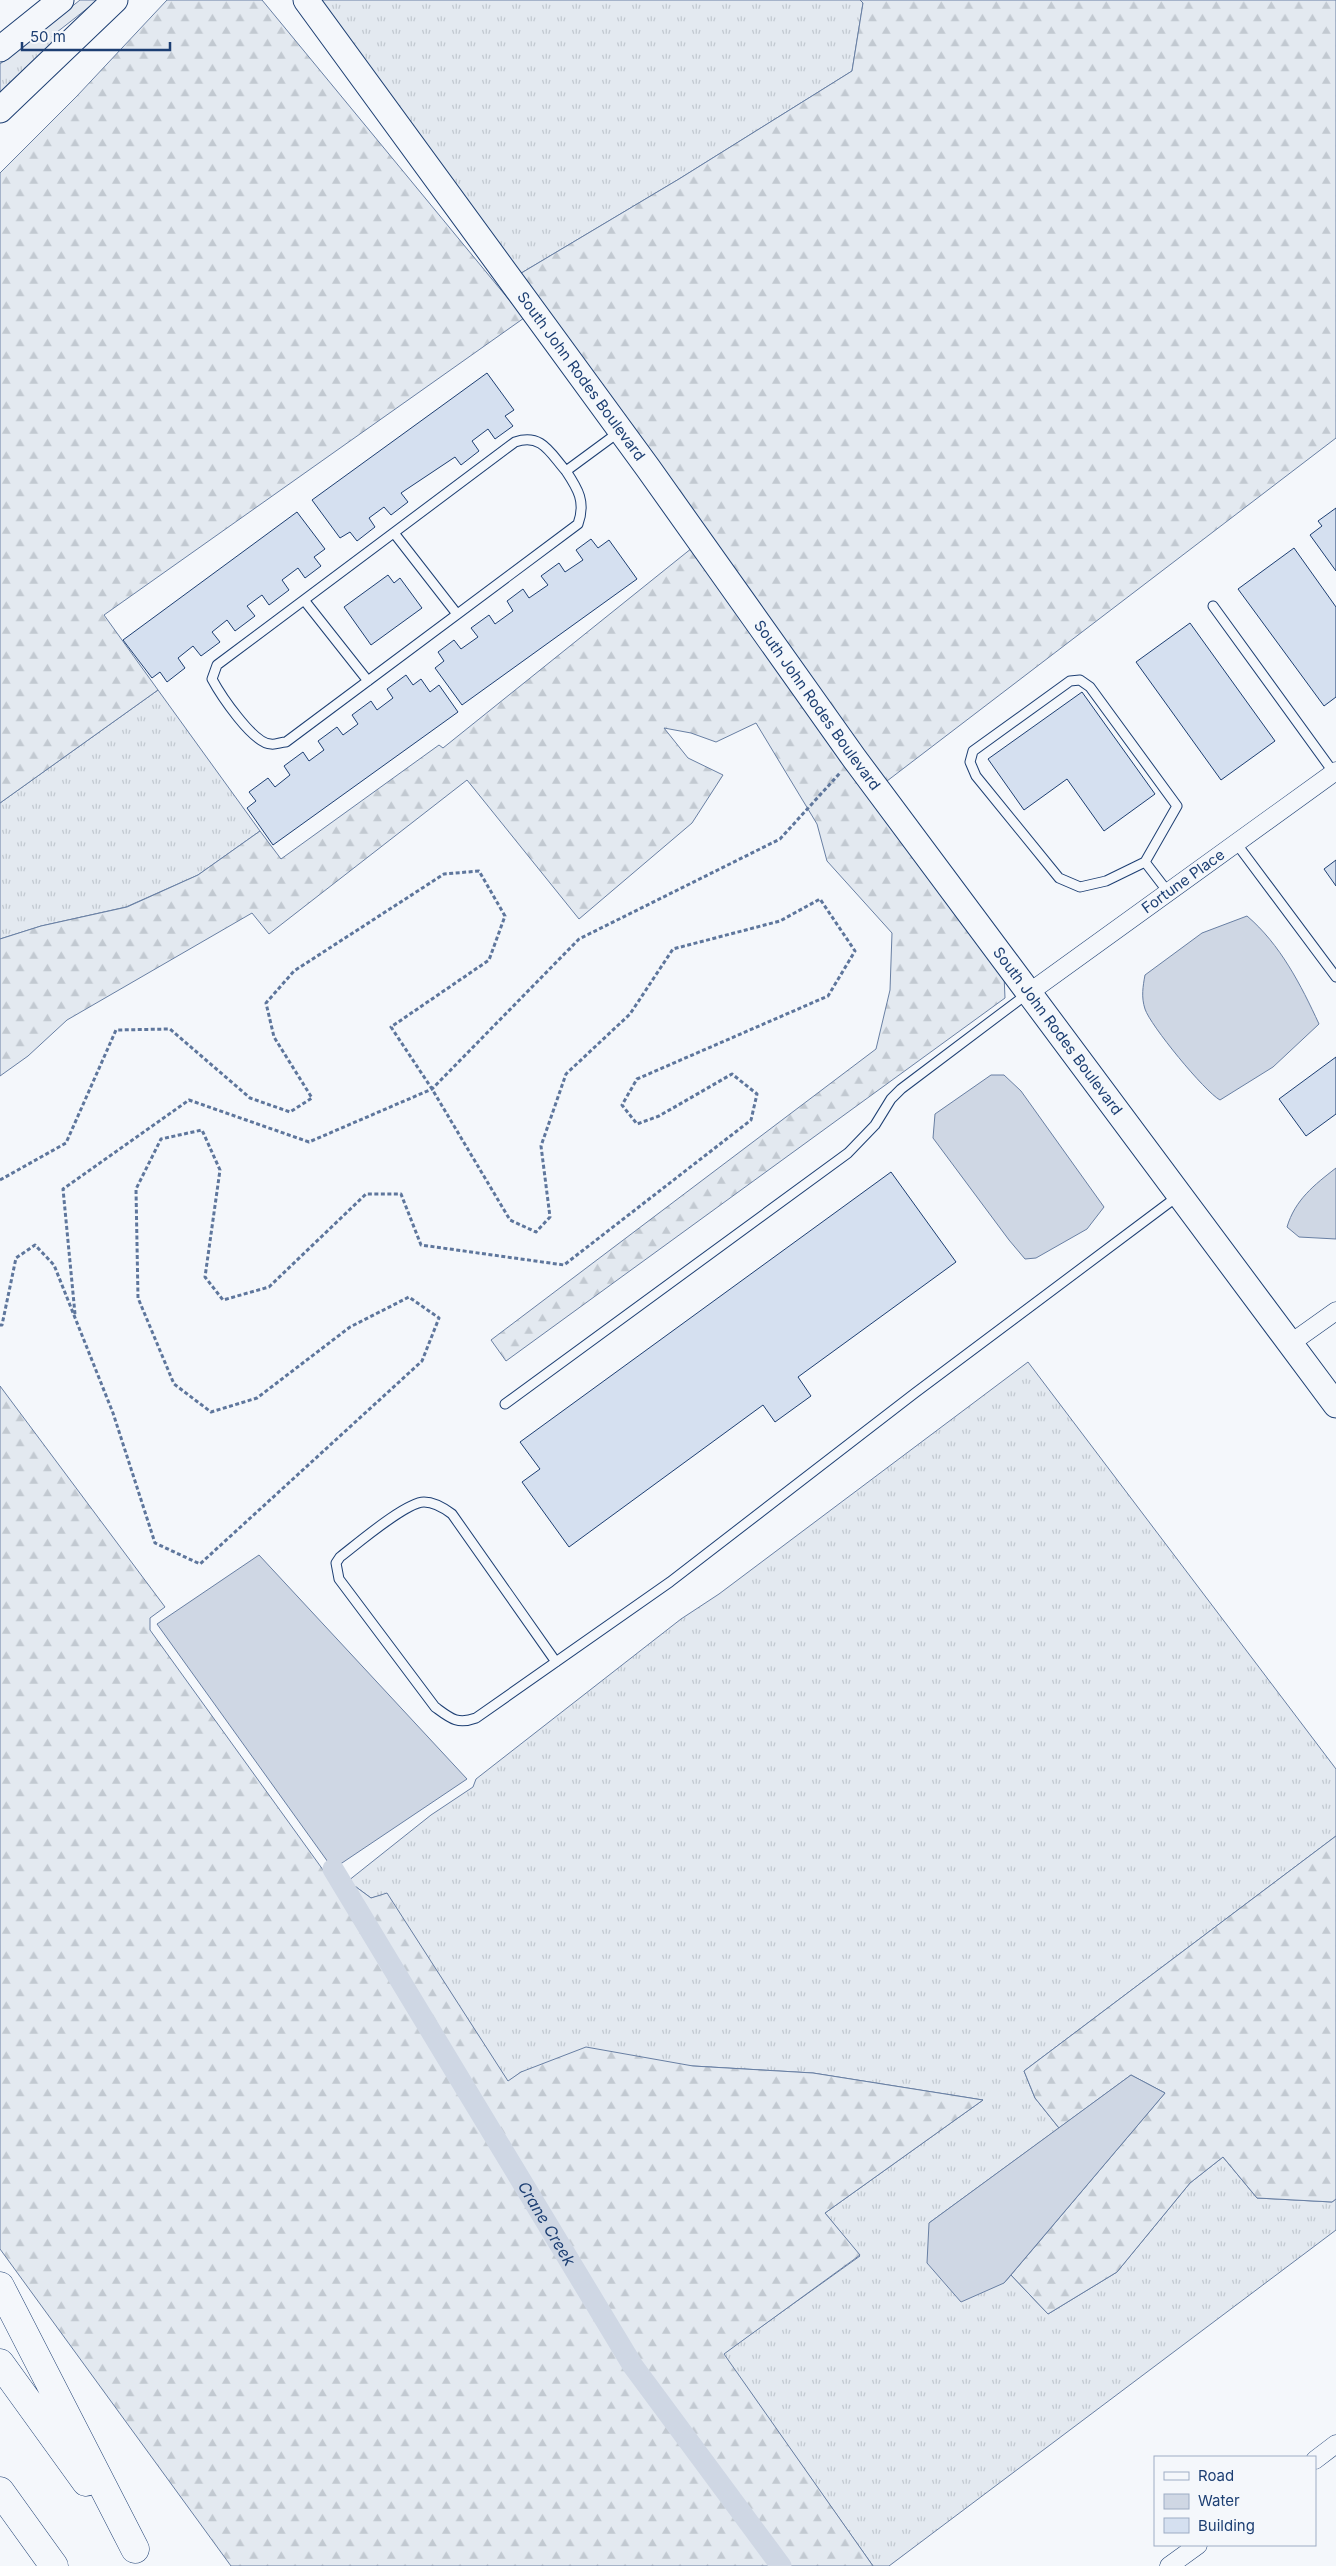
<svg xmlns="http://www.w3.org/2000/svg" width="1336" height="2566" font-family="Inter,sans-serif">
<defs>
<pattern id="grass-tufts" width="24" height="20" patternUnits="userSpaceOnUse" patternTransform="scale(1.25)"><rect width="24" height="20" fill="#e3e9f0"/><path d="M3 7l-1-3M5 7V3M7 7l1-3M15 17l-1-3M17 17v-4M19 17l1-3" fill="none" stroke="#c2c9d1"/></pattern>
<pattern id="forest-firs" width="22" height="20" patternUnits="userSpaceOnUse" patternTransform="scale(1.25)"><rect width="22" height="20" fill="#e3e9f0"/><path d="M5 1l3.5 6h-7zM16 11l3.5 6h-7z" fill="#c2c9d1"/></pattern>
</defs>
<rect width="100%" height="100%" fill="#f4f7fb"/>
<!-- grass -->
<path fill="url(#grass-tufts)" stroke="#687fa3" d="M80 0H98L52 36 55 41 0 94V64Z
M318 0H860L863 3 852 71 679 179 518 275Z
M158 690 260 831 198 875 126 907 41 926 0 939V803Z
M1028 1362 1336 1769V1836L1024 2071 1035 2098 1059 2128 929 2223 1004 2283 1011 2275 1048 2314 1117 2272 1190 2183 1223 2157 1257 2198 1332 2202 1336 2199V2230L889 2566H873L723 2354 860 2256 825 2213 983 2100 813 2073 693 2066 521 2072 508 2082 387 1894 371 1898 348 1881 431 1815 473 1787 476 1779 681 1619 719 1594Z"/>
<!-- forest -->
<path fill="url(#forest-firs)" stroke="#687fa3" d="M167 0H262L524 318 104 615 158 690 0 803V173L77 96Z
M860 0H1336V438L887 781 892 788 890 789 518 275 679 179 852 71 863 3Z
M692 548 1004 975 1005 998 506 1361 491 1340 876 1049 890 990 892 933 827 861 817 824 756 723 716 742 691 733 664 728 688 758 723 775 692 823 579 919 467 780 269 934 252 913 67 1020 28 1056 0 1076V939L41 926 127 907 198 875 260 831 281 859 439 745 443 748Z
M0 1386 165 1607 150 1618V1630L326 1874 333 1878 343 1874 348 1881 371 1898 387 1893 508 2081 521 2072 586 2047 693 2066 813 2073 983 2100 825 2213 860 2255 724 2354 873 2566H231L0 2249Z
M1336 1836V2199L1332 2202 1257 2198 1223 2157 1190 2183 1117 2272 1048 2314 1011 2275 1165 2093 1131 2075 1059 2128 1035 2098 1024 2071Z"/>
<!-- water -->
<path fill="#cfd7e4" stroke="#687fa3" d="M1247 916C1280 944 1301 985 1319 1024L1273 1067 1220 1100C1205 1092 1150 1025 1145 1009 1141 997 1143 986 1145 975L1202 933Z
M991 1075H1004L1021 1091 1104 1207 1087 1229 1036 1258 1025 1259 1009 1240 933 1138 935 1114Z
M1336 1168V1239L1299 1237 1287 1227C1295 1200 1314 1185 1336 1168Z
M259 1555 467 1779 333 1869 157 1624Z
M1131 2075 1165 2093 1004 2283 961 2302 927 2263 929 2223Z"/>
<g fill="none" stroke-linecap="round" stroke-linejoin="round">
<!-- canal -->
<path stroke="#cfd7e4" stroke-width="21" id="s1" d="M333 1869 633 2366 781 2566"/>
</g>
<!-- building -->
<path fill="#d5e0f0" stroke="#1d3f73" d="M487 373 514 410 505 416 513 426 495 439 488 429 472 441 479 451 461 465 455 457 401 493 408 502 391 515 384 507 369 518 375 527 357 541 350 532 340 538 312 500Z
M1336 508V571L1310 535 1322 526 1318 521Z
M297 512 325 549 314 557 321 566 305 578 298 568 282 580 289 590 269 605 262 595 247 606 255 616 235 631 227 620 212 632 220 642 201 656 193 646 178 658 185 668 167 682 160 672 152 678 123 640Z
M591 539 598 548 609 540 637 579 462 705 435 668 444 661 438 652 454 640 461 649 478 637 471 628 489 615 495 624 513 611 507 601 523 589 529 598 548 585 541 576 559 563 565 572 583 560 576 550Z
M1294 548 1336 607V697L1324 706 1238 589Z
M388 575 394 583 400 578 422 608 371 645 344 607Z
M1190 623 1275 741 1221 780 1136 662Z
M406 675 413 685 421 679 430 692 439 685 458 712 273 845 247 808 256 801 249 792 268 778 275 787 290 775 284 766 303 752 309 761 324 750 318 741 337 727 343 735 358 724 352 715 371 701 377 710 393 698 387 689Z
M1082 692 1155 794 1104 831 1067 779 1024 810 988 759Z
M1336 860V886L1324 869Z
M1336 1057V1114L1306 1136 1279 1099Z
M891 1172 956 1262 798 1377 811 1396 775 1422 763 1405 569 1547 522 1482 540 1469 520 1442Z"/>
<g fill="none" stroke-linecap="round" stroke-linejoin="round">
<defs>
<path id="service" d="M566 471C578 489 586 502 578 524L286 742C281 742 275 745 271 744 253 744 220 694 212 679L217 665 515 442C542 433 550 453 566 471L619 432
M394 533 457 614
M304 600 368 681
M1213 606 1334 773
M1236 843 1336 977
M1145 862 1106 881 1080 887 1059 878 976 776 970 762 973 751 1070 681 1080 680 1090 687 1177 806 1145 862 1168 892
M505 1404 848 1153 875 1125 891 1099 901 1089 1027 994
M556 1662 452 1514C444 1508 435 1502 424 1502 406 1502 357 1544 340 1557L336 1563 339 1579 435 1707C450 1718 457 1725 476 1718L670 1582 915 1393 1178 1196"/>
<g id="minor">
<path id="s2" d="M1030 992 1336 771"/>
<path d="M1291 1343 1336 1311"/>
<path d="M1315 2460 1336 2444"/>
<path d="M1169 2566 1198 2545"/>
</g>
<g id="secondary">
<path id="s3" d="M306 0 648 468 854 758 1336 1405"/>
<path d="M0 49 61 0"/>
<path d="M0 110 115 0"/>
</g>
<path id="motorway" d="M0 2286 135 2549
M0 2363 86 2482
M0 2491 54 2566"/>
</defs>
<!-- service casing -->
<use href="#service" stroke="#1d3f73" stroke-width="11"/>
<!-- minor casing -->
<use href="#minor" stroke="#1d3f73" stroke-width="19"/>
<!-- secondary casing -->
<use href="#secondary" stroke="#1d3f73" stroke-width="27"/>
<!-- motorway casing -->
<use href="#motorway" stroke="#1d3f73" stroke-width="29"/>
<!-- path -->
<path stroke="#5e769c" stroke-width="3" stroke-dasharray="4 2.5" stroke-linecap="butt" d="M0 1180 66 1143 116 1030 170 1029 250 1098 290 1112 312 1098 274 1037 266 1003 294 971 444 874 479 871 505 916 489 960 391 1027 432 1089 510 1220 536 1232 550 1217 541 1146 566 1074 630 1014 673 949 780 921 820 899 855 951 828 996 637 1079 622 1105 637 1124 659 1116 732 1074 757 1094 751 1120 564 1265 421 1245 401 1194H366L269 1287 223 1300 205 1277 220 1170 202 1130 161 1139 136 1189 138 1298 174 1384 211 1412 257 1398 350 1327 409 1297 439 1318 422 1361 200 1564 155 1543 113 1413 54 1265 35 1245 16 1258 2 1325H0
M75 1314 63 1189 189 1100 309 1142 432 1089 579 939 780 839 840 773"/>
<!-- service -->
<use href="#service" stroke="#f4f7fb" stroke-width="9"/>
<!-- minor -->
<use href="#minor" stroke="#f4f7fb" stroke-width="18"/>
<!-- secondary -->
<use href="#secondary" stroke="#f4f7fb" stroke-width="25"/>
<!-- motorway -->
<use href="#motorway" stroke="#f4f7fb" stroke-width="28"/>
</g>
<g text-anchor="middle" stroke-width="4" stroke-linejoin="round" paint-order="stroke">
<!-- street labels -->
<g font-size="15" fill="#1d3f73" stroke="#f4f7fb">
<text dy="5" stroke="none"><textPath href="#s3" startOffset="466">South John Rodes Boulevard</textPath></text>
<text dy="5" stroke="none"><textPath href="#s3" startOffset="871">South John Rodes Boulevard</textPath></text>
<text dy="5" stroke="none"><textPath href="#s2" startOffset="189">Fortune Place</textPath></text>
<text dy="5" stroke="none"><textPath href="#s3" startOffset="1276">South John Rodes Boulevard</textPath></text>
</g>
<!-- water labels -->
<g font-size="16" font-style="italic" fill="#1d3f73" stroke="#f4f7fb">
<text dy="6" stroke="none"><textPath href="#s1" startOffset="414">Crane Creek</textPath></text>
</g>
</g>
<!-- legend -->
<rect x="1154" y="2456" width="162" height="90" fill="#f4f7fb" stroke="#9eadc5"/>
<rect x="1164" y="2472" width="25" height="8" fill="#f4f7fb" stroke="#9eadc5"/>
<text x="1198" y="2481" font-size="15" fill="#1d3f73">Road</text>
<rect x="1164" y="2494" width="25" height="15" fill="#cfd7e4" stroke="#9eadc5"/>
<text x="1198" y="2506" font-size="15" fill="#1d3f73">Water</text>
<rect x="1164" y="2518" width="25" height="15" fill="#d5e0f0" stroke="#9eadc5"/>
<text x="1198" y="2531" font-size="15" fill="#1d3f73">Building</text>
<!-- scale -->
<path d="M22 42v8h148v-8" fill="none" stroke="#1d3f73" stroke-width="2.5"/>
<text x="30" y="42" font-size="15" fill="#1d3f73" stroke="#f4f7fb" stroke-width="4" paint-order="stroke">50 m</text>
</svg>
